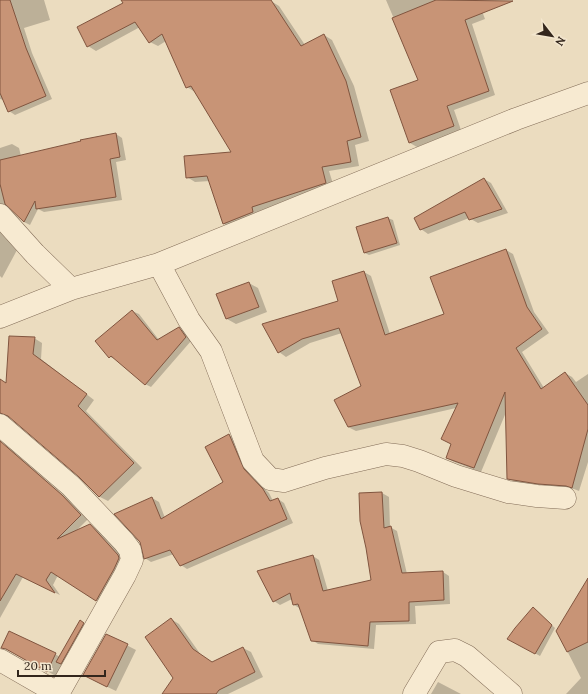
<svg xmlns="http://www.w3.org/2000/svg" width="588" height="694" font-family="Lora,serif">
<rect width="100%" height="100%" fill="#ebdcbf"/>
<!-- shadow -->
<path fill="#0003" d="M0 0H44L50 20 24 28 32 53 52 99 15 115 9 111 4 100 0 99Z
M124 0 271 1 279 6 305 45 324 35 332 40 354 86 369 141 355 145 359 166 329 171 334 187 232 228 224 224 210 181 195 182 187 177 232 153 195 92 187 87 166 41 158 46 150 42 140 27 96 51 88 46 126 3Z
M386 0H478L485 19 472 24 495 95 454 110 461 130 417 147 410 143 391 91 420 80Z
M116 134 122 138 126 160 116 162 122 200 44 212 38 209 30 225 24 222 10 206H5L0 208V148L12 144 19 148 21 156Z
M484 179 491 183 508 213 478 223 469 218 428 234 421 229Z
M388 218 393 220 400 245 369 255 365 253Z
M0 231 17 250 2 278 0 276Z
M506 250 513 254 534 312 549 333 522 352 544 388 565 373 572 377 576 382 588 374V462L579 491 574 489 546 487 515 482 508 478 507 410 481 472 454 462 447 458 452 444 456 408 356 431 348 427 362 387 342 333 310 343 286 357 279 352 340 301 364 272 371 276 390 334 445 314Z
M249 283 258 288 267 312 236 324 227 319 218 295Z
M132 311 139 314 159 340 179 328 185 332 191 341 151 387 145 384 117 360 110 357Z
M34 338 42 343 41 359 94 400 86 411 142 468 108 501 100 497 80 476 11 417 3 418 0 417V379L7 384Z
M229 435 235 438 250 474 269 493 273 501 278 499 284 503 293 523 187 569 181 565 174 554 151 562 145 558 152 498 159 502 165 518 225 482Z
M2 444 9 448 69 500 88 519 75 532 90 525 97 530 121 555 126 563 104 604 58 575 53 585 60 595 23 577 0 618V446Z
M382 493 389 497 390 527 397 531 407 574 443 572 449 576 450 604 415 606 416 624 376 625 374 649 318 644 312 640 301 609 294 605 292 599 280 605 274 601 313 556 319 560 328 591 372 580 360 494Z
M588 591V694H566L581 678 557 631Z
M534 609 555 628 540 656 509 639Z
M171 619 179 624 201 655 213 663 243 648 251 652 263 677 228 694H163L174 678Z
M80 622 88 626 65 666 62 664 56 676 16 654 2 647 55 654 60 657Z
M107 635 136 650 116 691 93 680Z
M438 682 461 694H431Z"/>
<!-- building -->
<path fill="#c89476" stroke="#81553f" d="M0 0H10L26 48 46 96 8 112 0 93Z
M121 0H271L301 46 324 34 346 81 361 137 347 141 351 162 322 167 326 183 252 207 253 212 223 224 207 176 186 178 184 156 231 152 191 86 186 88 162 34 149 43 135 22 87 47 77 27 123 3Z
M436 0 513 1 465 20 489 91 447 106 454 126 409 143 390 90 418 80 392 18Z
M116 133 120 157 110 159 116 197 36 209 35 201 24 222 5 204 0 184V160L81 141 80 140Z
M484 178 502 209 469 220 465 212 420 230 414 218Z
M388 217 397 243 364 253 356 227Z
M506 249 527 307 542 329 516 348 541 389 565 372 588 405V429L572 488 566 486 538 484 507 479 505 392 474 468 446 458 451 444 441 439 458 403 348 427 334 400 361 386 339 328 302 339 278 353 262 324 338 301 332 281 364 271 385 335 444 314 430 277Z
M249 282 259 307 226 319 216 294Z
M132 310 157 340 179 327 186 337 145 385 111 356 109 358 95 341Z
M9 336 35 337 33 354 87 394 78 406 134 463 99 497 79 477 8 416 0 413V379L6 383Z
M229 434 244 469 263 489 270 501 278 498 287 519 180 566 170 550 144 559 140 542 114 514 152 497 161 519 223 482 205 447Z
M0 441 62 495 81 515 57 539 90 524 118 555 119 558 114 569 96 601 51 572 46 580 55 593 16 574 0 601Z
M382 492 384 528 391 526 402 573 443 571 444 600 409 602V621L370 622 368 646 311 641 298 604 293 605 290 593 273 602 257 571 313 555 323 591 371 580 366 548 360 521 359 493Z
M588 578V642L567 652 556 631Z
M533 607 552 625 535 654 507 639 515 628Z
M171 618 193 649 212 662 243 647 255 672 219 690 216 694H162L173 678 145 637Z
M80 620 84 623 61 664 56 662Z
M9 631 56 653 47 672 6 649 1 648Z
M106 634 128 644 107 687 83 675Z"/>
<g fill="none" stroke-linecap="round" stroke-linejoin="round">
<defs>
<path id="street" d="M0 215 35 254 71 289
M159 264 189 320 211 351 253 461 270 479 284 481 325 468 386 454 403 456 419 461 456 476 508 492 537 496 565 498
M0 317 71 289 159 264 516 119 588 93
M0 425 71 486 124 542 130 550 132 560 125 575 58 694
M0 660 59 694
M414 694 439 652 455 650 467 656 511 694"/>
</defs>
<!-- street casing -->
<use href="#street" stroke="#836d58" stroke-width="23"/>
<!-- street -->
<use href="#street" stroke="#f7ead1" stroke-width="22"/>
</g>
<!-- north arrow -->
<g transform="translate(552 36) rotate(121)" stroke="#f3e6ce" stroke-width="3" paint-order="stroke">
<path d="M0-3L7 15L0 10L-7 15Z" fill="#33261c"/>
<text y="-6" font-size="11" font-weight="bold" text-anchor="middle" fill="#33261c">N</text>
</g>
<!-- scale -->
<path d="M18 670v6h87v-6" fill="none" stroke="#33261c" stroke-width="2"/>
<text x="24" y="670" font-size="12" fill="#33261c" stroke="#f3e6ce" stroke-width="3" paint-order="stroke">20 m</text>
</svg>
